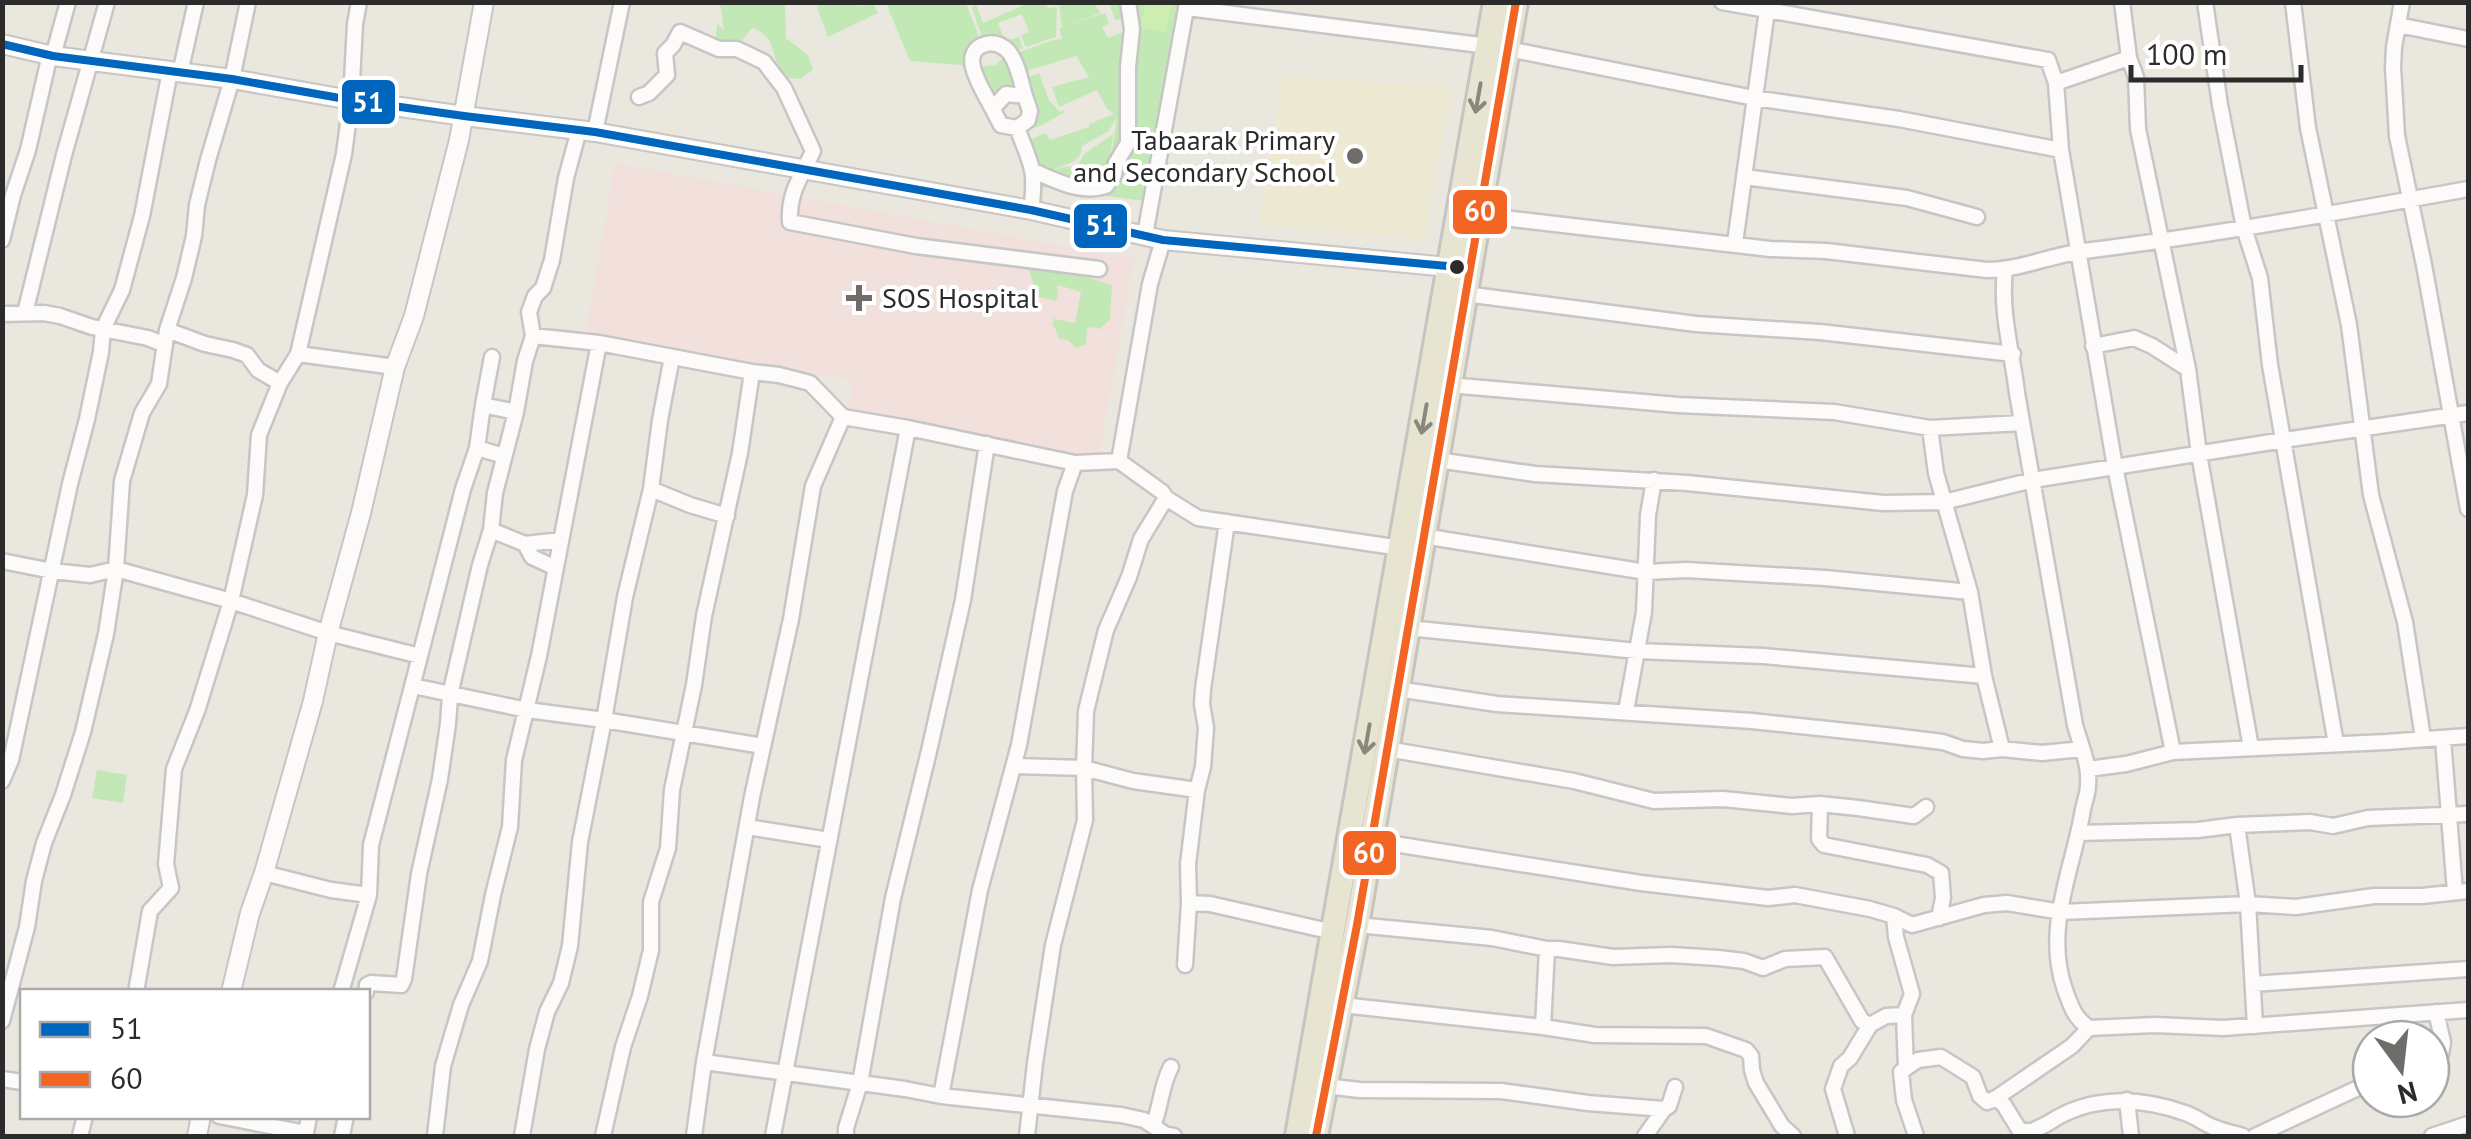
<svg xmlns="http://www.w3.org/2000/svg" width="2471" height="1139" font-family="'PT Sans',sans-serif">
<rect width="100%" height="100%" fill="#eae7df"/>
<!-- education -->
<path fill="#eee9d3" d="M1282 76 1452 87 1424 239 1259 225Z"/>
<!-- medical -->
<path fill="#f1e0db" d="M615 163 1134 259 1098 461 847 416 853 383 851 380 585 337Z"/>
<!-- green -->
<path fill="#c2e9b5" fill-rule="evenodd" d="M720 3H785L786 38 808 55 813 70 800 79 788 78C786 76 778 66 777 63 770 45 773 36 752 28L742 40 733 41 727 45 717 41 716 37 717 23 724 31Z
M818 3H841L848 5 857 3 860 6 878 3 874 5 878 13 828 37 817 8Z
M886 3H966L982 44 972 66 910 61Z
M1028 3H1045L1048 8 1057 7 1056 37 1026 47 1021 36 1029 32 1022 14 998 23 1005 41 1019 37 1023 48 1011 52 984 43 972 8 974 5 977 6 983 23Z
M1069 3H1094L1101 13 1064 26 1105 13 1109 23 1102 27 1108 38 1126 31 1122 19 1115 20 1109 3H1188L1144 201 1041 187 1040 182 1047 181 1092 193 1111 190 1037 175 1028 141 1045 133 1050 140 1089 127V124L1114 114 1107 109 1097 90 1059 107 1052 87 1089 77 1076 56 1020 73 1012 55 1053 40 1062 39 1059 29 1062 27 1059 6ZM1117 116 1109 170 1113 134 1083 155 1078 166 1063 167 1051 171C1064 163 1081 165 1082 146L1109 131Z
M1010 56 1023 94 993 98 976 68 989 65 995 66 999 61Z
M1039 73 1049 100 1060 112 1063 110 1065 112 1042 125 1025 131H1024L1029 122 1022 79Z
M1032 267 1086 277 1112 285 1110 319 1100 329 1091 327 1087 329 1086 345 1076 348 1069 341 1058 338 1055 328 1052 326 1055 316V319L1075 323 1081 292 1058 285 1057 289H1059L1056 301 1038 297 1029 270Z
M97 770 127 775 123 803 92 798Z"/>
<!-- pitch -->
<path fill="#ceeeb1" d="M1146 3H1172L1166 32 1140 28Z"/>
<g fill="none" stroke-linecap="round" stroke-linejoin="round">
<defs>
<path id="minor" d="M1722 2 2048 60 2056 83 2061 150 2115 467 2173 752 2386 742 2468 736
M2122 2 2129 58 2136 77 2138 129 2188 369 2199 454 2251 748
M2205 2 2220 105 2244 228 2260 278 2270 365 2336 744
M2293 2 2308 128 2349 325 2371 495 2405 622 2423 738
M2402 2 2394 47 2393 67 2397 136 2424 265 2468 509
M1187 8 1488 46
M2398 25 2468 39
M1508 49 1754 98 1899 119 2061 150
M53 56 68 2
M180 73 196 2
M2056 83 2129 58
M1006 94 1025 96 1030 111 1028 120 1017 128 1001 125 991 106H995Z
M639 97 649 93 667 75 665 53 673 45 680 32 719 49H737L764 62 784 88 813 151C802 176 788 192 790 222L916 246 1099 269
M991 106C983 90 956 52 986 44 995 42 1002 45 1008 51 1018 62 1021 83 1025 96
M1017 128C1031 164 1037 170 1031 210
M595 132 622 2
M1034 171C1055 181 1083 194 1106 186L1114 175 1116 163 1128 143V67L1132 29 1128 2
M1744 177 1907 198 1977 217
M1478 215 1770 249 1826 251 1987 270C2020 270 2051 255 2084 251 2213 235 2341 212 2468 189
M1145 235 1187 3
M2 240 13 195 28 150 50 54
M1735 243 1768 3
M2005 270C2000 312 2012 351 2017 393L2075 725C2080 744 2090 764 2088 785 2088 795 2083 805 2082 815 2071 874 2044 930 2065 990 2072 1008 2073 1016 2089 1028L2155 1025 2223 1028 2468 1010
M1465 294 1696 324 1820 332 2013 354
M25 313 64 155 107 2
M2 314 44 313 60 316 92 327 148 338 165 345
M167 330 205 344 233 350 247 355 258 370 280 383 298 354 395 367
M533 336 599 343 752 372 779 375 810 383 843 417 908 428 1075 463 1119 461 1162 492 1166 498 1198 518 1401 548
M2093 346 2134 338 2152 346 2188 369
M298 354 344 154 351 100 355 24 359 2
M1449 385 1678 405 1834 412 1930 428 2022 423
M483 405 492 357
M843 417 813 486 791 619 752 797 704 1062 905 1089 941 1096 1121 1115 1144 1120 1165 1134 1174 1136
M1930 428 1936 473 1970 592 1984 676 2002 749
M504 456 477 448 483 405 516 412
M1437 460 1535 474 1687 483 1883 503 1944 502 2033 480 2284 440 2468 413
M1119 461 1150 284 1163 240
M651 489 690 505 727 516
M1166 498 1141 539 1129 577 1106 630 1086 711 1084 768 1133 781 1197 790
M491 530 525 544 532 557 556 568
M1423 536 1646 572 1686 570 1825 578 1970 592
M525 544 561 540
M2 561 52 571 90 575 116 569 231 601 328 633 420 656 371 845 369 895 341 992
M1408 628 1637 651 1763 656 1984 676
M420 656 463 489 477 448
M413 686 527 710 604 720 625 597 651 489 660 420 672 357
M1397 689 1497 704 1752 721 1885 735 1943 742 1963 749 1983 751 2002 749 2042 753 2082 749
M1626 711 1644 612 1648 515 1654 480
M2443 739 2455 892
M1387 749 1574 781 1654 801 1723 799 1792 806 1820 804 1858 808 1914 816 1926 807
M1014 766 1084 768 1085 820 1053 945 1035 1063 1027 1136
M2088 769 2126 764 2173 752
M2 781 11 760 70 484 87 419 101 352 103 329 122 290 142 216 170 71
M1820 804 1819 839 1824 845 1927 865 1941 873 1943 898 1939 918
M2237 825 2248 904 2255 1026
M747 827 829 840
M2079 833 2198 830 2237 825 2310 822 2333 826 2368 818 2468 814
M1372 838 1388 843 1641 883 1768 898 1795 895 1870 909 1894 916 1912 925 1984 905 2007 903 2061 912 2248 904 2296 907 2374 896H2422L2468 891
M264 873 331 890 369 895
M1189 903 1210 904 1333 932
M1894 916 1896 937 1912 994 1904 1015 1906 1068 1901 1072 1904 1100 1916 1136
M1357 925 1492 938 1547 949H1559L1613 957 1671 955 1718 958 1744 961 1763 968 1785 959 1825 957 1862 1021 1870 1025 1886 1016 1904 1015
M1185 965 1189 903 1188 864 1197 790 1203 767 1206 728 1202 704 1203 689 1227 522
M2253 984 2468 969
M136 992 150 911 171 888 166 864 174 769 197 711 231 601 255 495 259 435 280 383
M366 992 367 985 371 983 401 985 404 979 419 874 440 779 448 724 450 695 480 565 491 530 495 493 516 412 525 361 533 336 529 312 535 296 543 288 552 260 566 178 579 130
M1342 1005 1543 1027 1595 1035 1706 1036 1746 1050 1751 1056 1752 1070 1756 1083 1782 1126 1793 1136
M2 1021 27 927 34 881 44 843 63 795 83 732 106 634 116 569 122 481 142 413 159 384 167 330 184 278 194 236 197 205 208 160 232 79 248 2
M1543 1027 1547 949
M2431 1055 2441 1054 2443 1042 2436 1012
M1906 1068 1918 1060 1941 1057 1973 1077 1980 1096 1987 1102 1996 1098 2004 1105 2020 1131H2031
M2 1079 22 1082
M1325 1086 1360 1090 1501 1091 1588 1103 1664 1109
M941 1096 980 890 1019 745 1065 491 1075 463
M1996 1098 2072 1046 2089 1028
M2127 1100 2131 1136
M219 1116 306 1133V1136
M1153 1126C1161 1107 1161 1085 1171 1067
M306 1133 309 1116
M80 1136 85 1116
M342 1136 346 1116
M435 1136 443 1066 461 1005 480 961 493 895 510 827 514 760 539 656 599 343
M522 1136 537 1049 547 1012 561 983 570 946 580 842 604 720 763 746
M603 1136 623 1047 640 996 651 950V902L668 848 672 790 694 685 704 616 740 453 752 372
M694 1136 704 1062
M773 1136 908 428
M846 1136V1128L860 1083 893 898 929 751 963 600 987 444
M1645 1136 1664 1109 1669 1106 1675 1087
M1847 1136 1833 1089 1841 1066 1850 1058 1870 1025
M2023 1136C2032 1130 2042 1127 2050 1122 2091 1095 2140 1097 2185 1113 2195 1116 2203 1123 2213 1127 2222 1131 2233 1133 2243 1136
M2255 1136 2371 1082
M2432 1136 2468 1124"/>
<path id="tertiary" d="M2 44 53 56 232 79 351 100 464 116 595 132 1031 210 1163 240 1459 268
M231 992 250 913 264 873 313 701 328 633 361 513 395 367 414 316 459 140 484 2
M197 1136 201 1116"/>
<path id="trunk" d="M1297 1136 1495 2
M1316 1136 1357 925 1516 2"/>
</defs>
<!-- minor casing -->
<use href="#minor" stroke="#c7c5c5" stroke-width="19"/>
<!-- tertiary casing -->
<use href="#tertiary" stroke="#c7c5c5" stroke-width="22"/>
<!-- trunk casing -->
<use href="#trunk" stroke="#c5c4c1" stroke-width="28"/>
<!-- minor -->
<use href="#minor" stroke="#fcfbfa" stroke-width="14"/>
<!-- tertiary -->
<use href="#tertiary" stroke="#fcfbfa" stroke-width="18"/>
<!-- trunk -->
<use href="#trunk" stroke="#e8e4d2" stroke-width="22"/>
<defs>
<path id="bus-1" d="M2 44 53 56 232 79 351 100 464 116 595 132 1031 210 1163 240 1469 268"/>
<path id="bus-2" d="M1316 1136 1357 925 1516 2"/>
</defs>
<!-- bus-1 casing -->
<use href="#bus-1" stroke="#fff" stroke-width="15"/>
<!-- bus-2 casing -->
<use href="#bus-2" stroke="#fff" stroke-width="15"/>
<!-- bus-1 -->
<use href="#bus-1" stroke="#0065bd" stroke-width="8"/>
<!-- bus-2 -->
<use href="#bus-2" stroke="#f26522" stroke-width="8"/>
</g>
<!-- one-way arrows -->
<defs><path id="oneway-shaft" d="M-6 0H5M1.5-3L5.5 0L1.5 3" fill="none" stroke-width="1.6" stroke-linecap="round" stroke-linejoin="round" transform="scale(2.5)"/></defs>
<g stroke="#8a887e">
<use href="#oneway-shaft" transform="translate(1478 98) rotate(100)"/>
<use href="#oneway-shaft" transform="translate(1424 419) rotate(100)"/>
<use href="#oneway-shaft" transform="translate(1367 739) rotate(100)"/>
</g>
<!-- markers -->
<g fill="#6e6d6a" stroke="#fff" stroke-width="4">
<circle cx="1355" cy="156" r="10"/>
<path d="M854 283h10v10h10v10h-10v10h-10v-10h-10v-10h10z"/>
</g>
<circle fill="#2b2b2b" stroke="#fff" stroke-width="4" cx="1457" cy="267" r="9"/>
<g text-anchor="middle" stroke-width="8" stroke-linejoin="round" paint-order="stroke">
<!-- poi labels -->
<g font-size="28" fill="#2b2b2b" stroke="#fff" text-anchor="end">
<text x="1335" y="150">Tabaarak Primary<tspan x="1335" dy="32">and Secondary School</tspan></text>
<text x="882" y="308" text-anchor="start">SOS Hospital</text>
</g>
</g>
<g stroke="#fff" stroke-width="4">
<rect x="340" y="78" width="57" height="48" rx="10" fill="#0065bd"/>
<rect x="1451" y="188" width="58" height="48" rx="10" fill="#f26522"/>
<rect x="1072" y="202" width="57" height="48" rx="10" fill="#0065bd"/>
<rect x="1341" y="829" width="57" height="48" rx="10" fill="#f26522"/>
</g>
<g font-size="28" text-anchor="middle" font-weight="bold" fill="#fff">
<text x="368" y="112">51</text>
<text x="1480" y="221">60</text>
<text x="1101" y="235">51</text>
<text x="1369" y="863">60</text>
</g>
<!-- border -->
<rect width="2471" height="1139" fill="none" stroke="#2b2b2b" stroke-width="10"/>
<!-- legend -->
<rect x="20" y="989" width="350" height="130" fill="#ffffff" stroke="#aaaaaa" stroke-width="2.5"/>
<rect x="40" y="1022" width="50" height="15" fill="#0065bd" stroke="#aaaaaa" stroke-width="2.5"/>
<text x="110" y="1039" font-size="30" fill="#2b2b2b">51</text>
<rect x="40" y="1072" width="50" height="15" fill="#f26522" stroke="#aaaaaa" stroke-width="2.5"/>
<text x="110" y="1089" font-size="30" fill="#2b2b2b">60</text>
<!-- north arrow -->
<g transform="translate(2401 1069) rotate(165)"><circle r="48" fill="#ffffff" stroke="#aaaaaa" stroke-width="2.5"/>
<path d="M0-8L18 38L0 25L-18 38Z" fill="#6e6d6a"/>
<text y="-15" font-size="28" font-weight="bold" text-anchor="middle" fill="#2b2b2b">N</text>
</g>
<!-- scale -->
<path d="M2131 65v15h170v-15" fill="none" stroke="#2b2b2b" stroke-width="5"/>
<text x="2146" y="65" font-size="30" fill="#2b2b2b" stroke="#ffffff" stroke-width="8" paint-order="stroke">100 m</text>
</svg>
